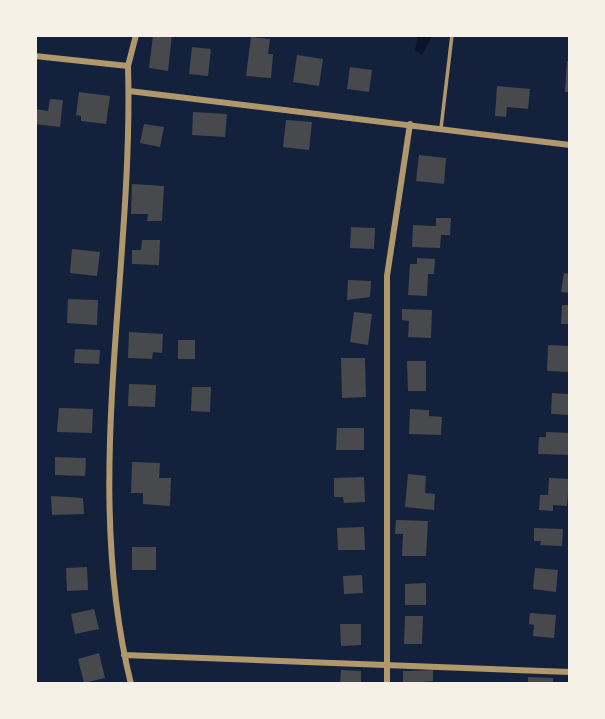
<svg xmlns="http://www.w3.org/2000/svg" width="605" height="719" font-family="'Nunito Sans',sans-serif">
<rect width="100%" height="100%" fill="#14213d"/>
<!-- water -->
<path fill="#0b132b" d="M418 35H433L422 55 415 50Z"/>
<!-- building -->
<path fill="#48494c" d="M153 35H172L168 71 149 68Z
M251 37 270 39 268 54H273L271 78 246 76Z
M192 47 211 49 208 76 189 74Z
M297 55 323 59 319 86 293 82Z
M567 61H570V92H565Z
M350 67 372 70 369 92 347 89Z
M497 86 530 89 528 109 507 107 506 117 495 116Z
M79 92 110 96 106 124 81 121V116L76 115Z
M50 99 63 100 60 127 35 124V109L48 111Z
M193 112 227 114 225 137 192 135Z
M286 120 312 122 309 150 283 147Z
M144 124 164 127 160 147 140 143Z
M419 155 446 158 444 184 416 181Z
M132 184 164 186 162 221H147L148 214H131Z
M436 218H451L450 235H441L440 248 412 247 413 225 436 226Z
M351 227 375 228 374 249 350 248Z
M142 240H160L159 265 132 264V250H141Z
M72 249 100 252 97 276 70 273Z
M417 258 435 259 434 274H428L427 296 408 295 410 264H417Z
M564 273 570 274V293L561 292Z
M348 280 371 281 370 297 347 300Z
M68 299 98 300 97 325 67 323Z
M562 305H570V324H561Z
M402 309 432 310 431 338 408 337 409 321 402 320Z
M354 312 372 314 368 345 350 342Z
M129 332 163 334 162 353 153 352 152 359 128 358Z
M178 340H195V359H178Z
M548 345 570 346V372L547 371Z
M75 349 100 350 99 364 74 363Z
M341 358H365L366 397 342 398Z
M407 361H426V391H408Z
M129 384 156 385 155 407 128 406Z
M192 387H211L210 412 191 411Z
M552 393 570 394V415L551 414Z
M59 408 93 409 92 433 57 432Z
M410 409 429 410V416L442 417 441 435 409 434Z
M337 428H364V450H336Z
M546 432 570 433 569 455 538 454 539 437H546Z
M55 457 86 458 85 476 55 475Z
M132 462 160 463 159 478H171L170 506 143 504V493H131Z
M408 474 426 476 425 493 435 494 434 510 405 507Z
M364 477 365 502 344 503 343 497H334V478Z
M549 478 569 479 567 506 553 505V511L539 510 540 495H548Z
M51 496 83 498 84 514 52 515Z
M396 520 428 521 426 556H402L403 534H395Z
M364 527 365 550H338L337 528Z
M534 528 563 529 562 546 540 545 541 541H534Z
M132 547H156V570H132Z
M87 567 88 590 67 591 66 568Z
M535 568 558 570 556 592 533 589Z
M362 575 363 593 344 594 343 576Z
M426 583V605H405V584Z
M94 609 99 629 75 634 71 614Z
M530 613 556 615 554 638 533 636 534 625 529 624Z
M405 616H423L422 644H404Z
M340 624H361V645L341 646Z
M99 653 105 678 84 683 78 659Z
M341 670 361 671V684H340Z
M433 670V681L403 684V671Z
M528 677 553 678V684H528Z"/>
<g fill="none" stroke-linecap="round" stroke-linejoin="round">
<!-- service -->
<path stroke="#b1986c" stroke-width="3.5" d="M441 128 452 35"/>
<!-- minor -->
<path stroke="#b1986c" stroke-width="6" d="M35 56 128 66
M129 91 570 145
M124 655 570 672
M131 684C81 482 134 270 128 66L136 35
M387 684V276L410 124"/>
</g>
<!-- border -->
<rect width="605" height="719" fill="none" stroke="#f6f1e7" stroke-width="74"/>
</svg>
